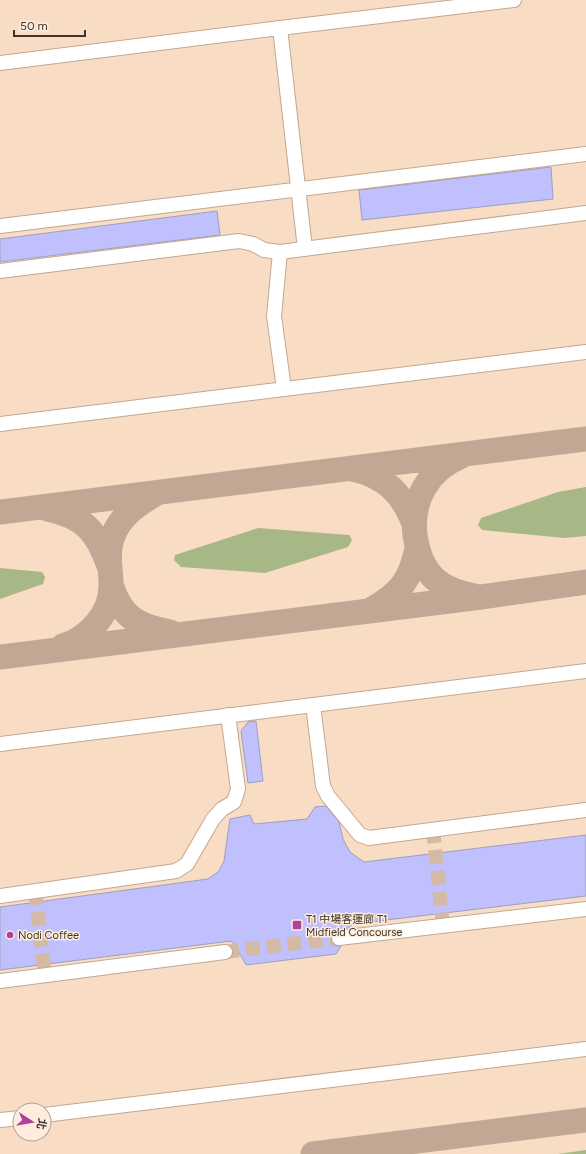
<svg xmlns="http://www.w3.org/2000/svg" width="586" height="1154" font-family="Figtree,'Noto Sans TC',sans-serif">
<rect width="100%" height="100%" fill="#f9dcc4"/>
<!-- green -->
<path fill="#a8b786" d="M586 487V536L564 538 482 530 478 525 481 518 558 492Z
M258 528 349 535 352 540 348 547 265 573 181 567 174 560 175 555Z
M0 568 42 572 45 577 43 584 0 599Z
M586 1150V1154H558Z"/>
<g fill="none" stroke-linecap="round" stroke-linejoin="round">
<!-- taxiway -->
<path stroke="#c0a895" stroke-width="25" d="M460 457C428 470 411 501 415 535 418 554 423 569 437 581 448 590 461 593 474 596
M353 469C385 476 403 494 414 524
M48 509C84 517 97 531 109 566
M0 512 586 439
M111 585C122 618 138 626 170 632
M372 609C400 594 411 579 417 548
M63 646C89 638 112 612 111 584 111 572 108 560 110 547 114 521 133 507 154 495
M0 657 481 597 586 582
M313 1154 586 1120"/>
</g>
<!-- building -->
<path fill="#bfc0fd" stroke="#9d9fbe" d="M551 167 553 199 362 220 359 190Z
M217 211 220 235 0 262V239Z
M256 721 263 781 248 783 241 731 248 722Z
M326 806 339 822 343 839 350 852 364 862 586 835V896L353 924 348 928 338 930 331 934V939L332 943 336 946H341L336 954 246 965 236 947 231 941 0 970V907L208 879 219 871 224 861 230 819 250 815 254 824 307 819 315 807Z"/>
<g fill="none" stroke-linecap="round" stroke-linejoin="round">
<!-- minor-tunnel -->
<path stroke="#d4baa5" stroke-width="14" stroke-dasharray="14 7" stroke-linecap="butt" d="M433 829 443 926
M35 891 45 975
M225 952 339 938"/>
<defs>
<path id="minor" d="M280 28 305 249
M0 63 280 28 514 0
M0 226 586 154
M280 252 274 316 284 389
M0 271 239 241 253 244 264 250 280 252 586 213
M0 424 586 352
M313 705 323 786 328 796 360 835 369 838 586 810
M0 744 586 671
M0 896 176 871 187 864 213 819 222 809 234 802 238 789 228 715
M339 938 586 909
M0 981 225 952
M44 1115 586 1049
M0 1120 20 1118"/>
</defs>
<!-- minor casing -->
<use href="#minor" stroke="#c3a790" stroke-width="16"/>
<!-- minor -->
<use href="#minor" stroke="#fff" stroke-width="14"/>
</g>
<!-- markers -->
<g fill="#b1409b" stroke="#feecdd" stroke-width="1.5">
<rect x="292" y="920" width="10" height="10" rx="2"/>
<circle cx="10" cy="935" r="4"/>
</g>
<g text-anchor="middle" stroke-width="3" stroke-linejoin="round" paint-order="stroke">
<!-- poi labels -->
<g font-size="11" fill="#3f342a" stroke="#feecdd" text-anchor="start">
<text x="306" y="923">T1 中場客運廊 T1<tspan x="306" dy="13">Midfield Concourse</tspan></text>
<text x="18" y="939">Nodi Coffee</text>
</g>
</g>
<!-- north arrow -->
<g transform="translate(32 1122) rotate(102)"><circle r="19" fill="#feecdd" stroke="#b2a295"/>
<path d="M0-3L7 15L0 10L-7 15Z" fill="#b1409b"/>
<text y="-6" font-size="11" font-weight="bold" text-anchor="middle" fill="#3f342a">北</text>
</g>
<!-- scale -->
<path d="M14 30v6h71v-6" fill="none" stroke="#3f342a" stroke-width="2"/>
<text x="20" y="30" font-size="12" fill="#3f342a" stroke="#feecdd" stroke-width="3" paint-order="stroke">50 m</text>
</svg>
